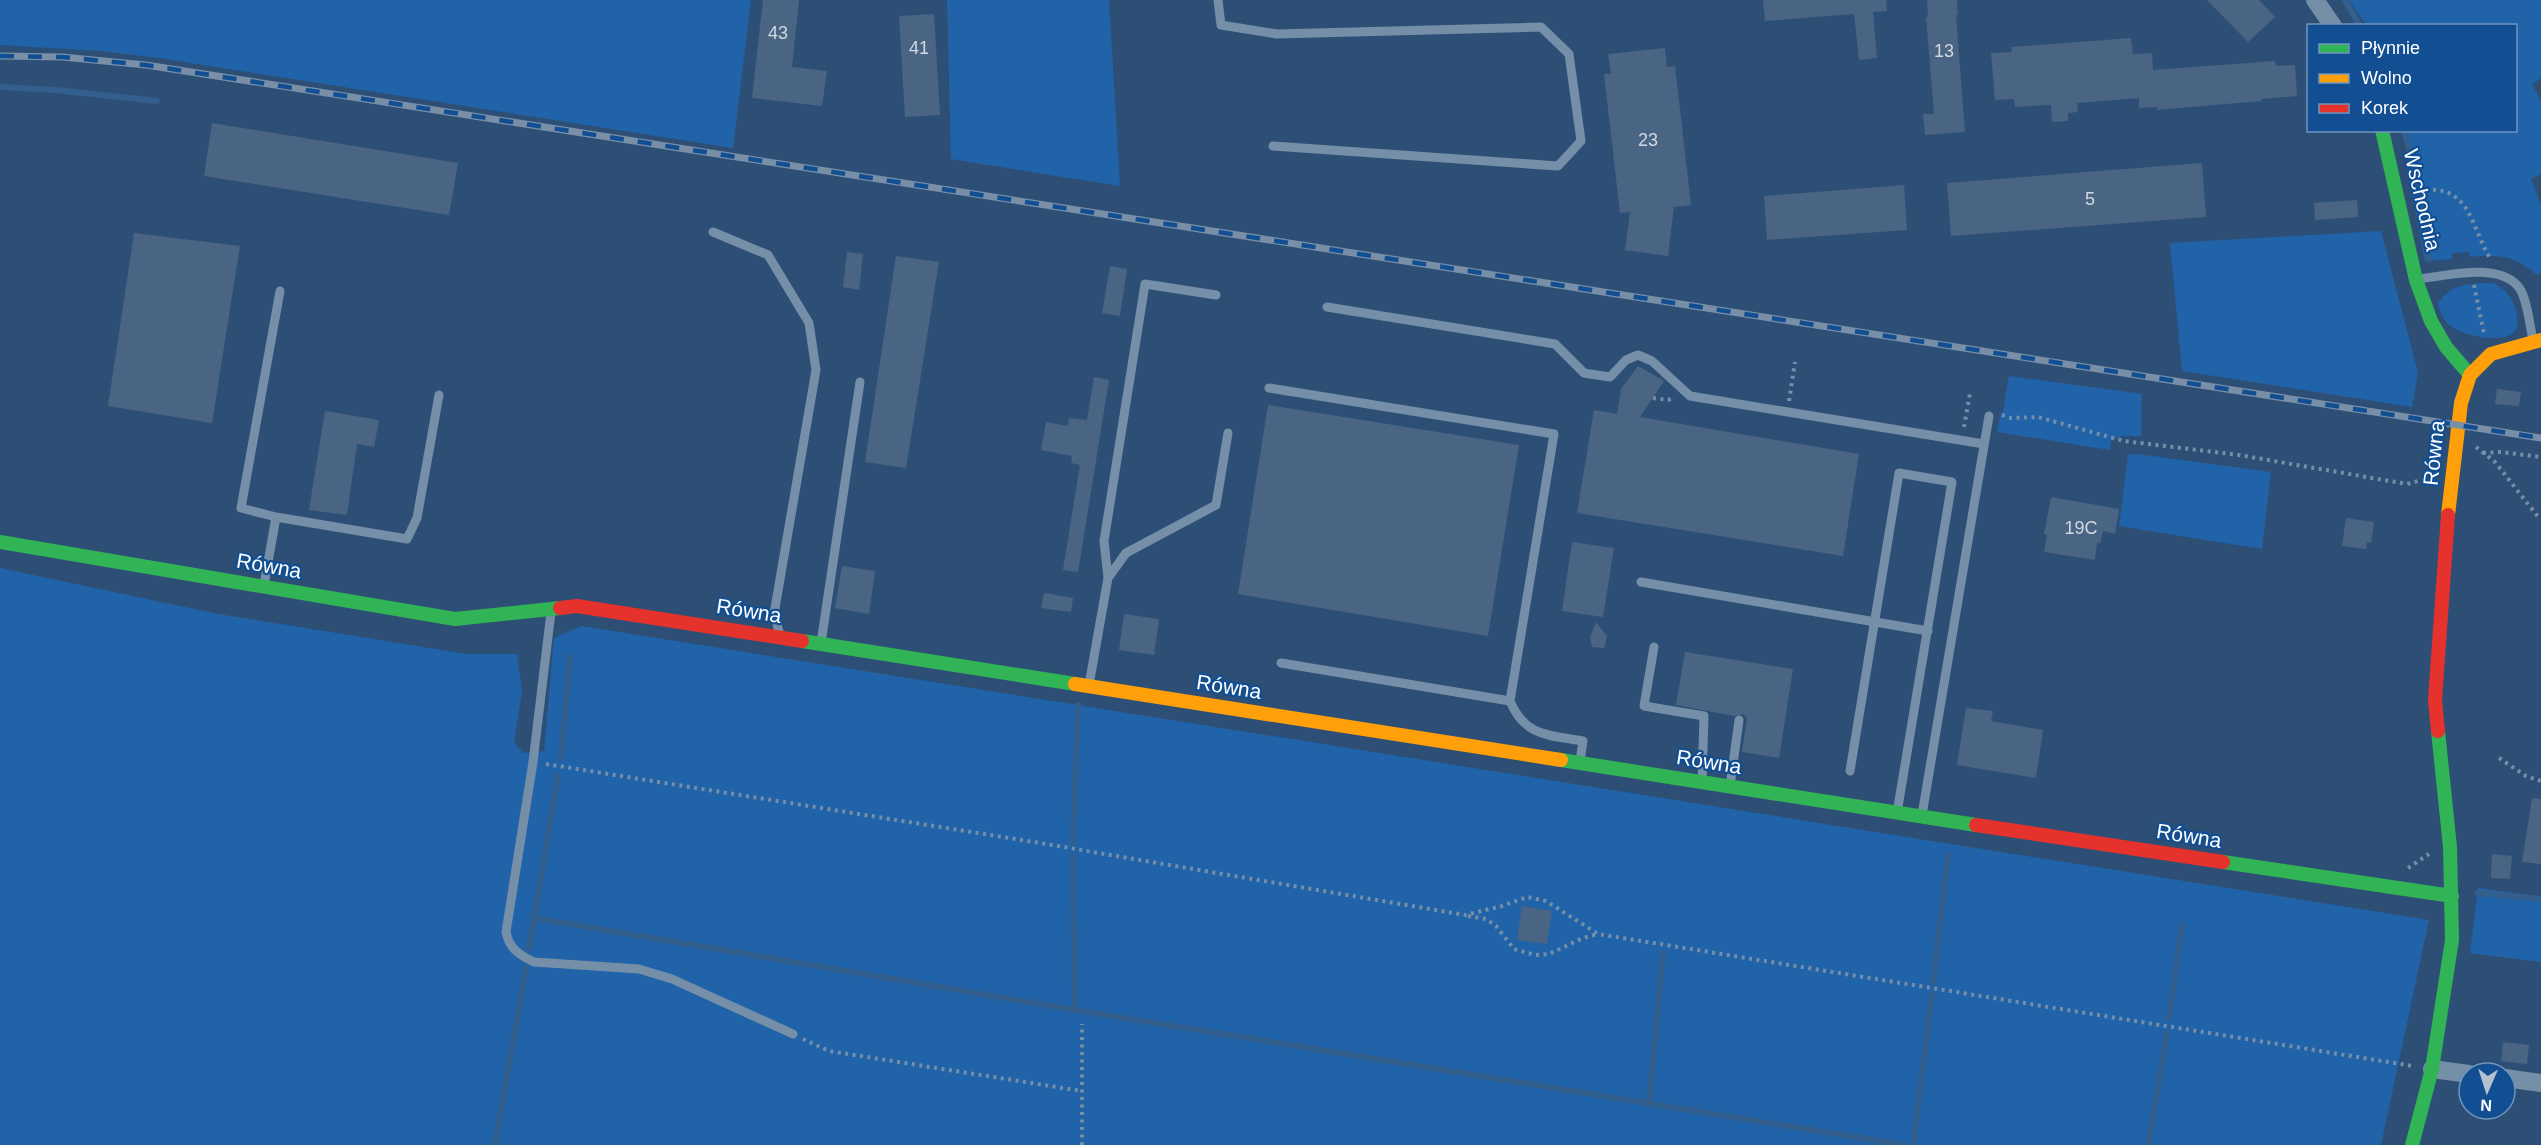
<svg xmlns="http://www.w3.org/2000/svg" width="2541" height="1145" font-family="Helvetica,sans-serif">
<rect width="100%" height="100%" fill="#2e4f75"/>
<!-- green -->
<path fill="#2163a8" d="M0 0H751L733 148 159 58 101 51 0 45Z
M947 0H1109L1120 186 951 159Z
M2349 0H2541V78L2532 85 2541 101V174L2531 179 2541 205V272L2537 275C2514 255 2499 254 2470 257L2469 252 2452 253V259L2425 261 2407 169 2416 167 2408 131 2516 130V26L2366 25Z
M2381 231 2418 373 2412 407 2182 371 2170 243Z
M2493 283C2505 289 2512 296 2516 310 2517 318 2519 326 2514 332 2502 345 2459 335 2448 324 2442 318 2440 311 2438 304 2451 282 2470 284 2493 283Z
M2009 376 2142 394 2141 436H2122L2111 441 2110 450 1997 432 2001 412H2003Z
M2137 454 2271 472 2262 549 2119 526 2128 455Z
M0 568 218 614 467 654H517L522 691 514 742 523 753 544 751 554 638 581 626 2429 920 2381 1145H0Z
M2478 888 2541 897V962L2470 953Z"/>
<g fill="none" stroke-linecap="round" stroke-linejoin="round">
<!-- stream -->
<path stroke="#335f8f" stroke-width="6" d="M2345 0 2360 26
M0 87 56 90 157 101
M2404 130 2412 159 2415 182
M2418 198 2429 259
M561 758 570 657
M1073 842 1078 705
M1073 856 1075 1010
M2478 893 2541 899
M535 918 1075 1010 1905 1145
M529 948 558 776
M1933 983 1948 855
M2169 1019 2182 925
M1649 1104 1663 953
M495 1145 526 968
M1913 1145 1932 994
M2148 1145 2167 1033"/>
</g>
<!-- building -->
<path fill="#4a6483" d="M763 0H799L792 67 827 71 822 106 752 98Z
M1763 0H1886L1887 11 1873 12 1877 58 1859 60 1854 14 1765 21Z
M1927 0H1957L1958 15H1956L1965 132 1925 135 1923 114H1934L1926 17H1928Z
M2207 0H2259L2275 17 2248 42Z
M934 14 940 115 905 117 899 16Z
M2131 38 2133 54 2152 53 2153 70 2275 61 2276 66 2295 65 2297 96 2261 99V101L2157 110V107L2139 108V98L2077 103 2078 112 2068 113V121L2052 122 2051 105 2015 107 2014 99 1995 100 1991 53 2012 52 2011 47Z
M1665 48 1667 67 1675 66 1691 205 1674 207 1668 256 1625 250 1630 212 1620 213 1604 74H1611L1608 54Z
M212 123 458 163 449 215 204 176Z
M2202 163 2206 217 1951 236 1947 183Z
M1904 185 1907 230 1767 240 1764 196Z
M2357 200 2358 217 2315 220 2314 203Z
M134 233 240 246 212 423 108 406Z
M847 252 863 254 859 290 843 287Z
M896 256 939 262 906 468 865 462Z
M1110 266 1127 269 1120 316 1102 313Z
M1638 366 1664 381 1640 417 1859 454 1843 556 1577 513 1594 410 1617 414 1621 389Z
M1094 377 1109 380 1078 572 1063 570 1080 465 1071 463 1072 456 1041 450 1046 422 1068 426 1069 418 1087 420Z
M2497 389 2521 392 2519 406 2495 404Z
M1268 405 1519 445 1488 636 1238 594Z
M325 411 379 420 374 447 357 444 347 515 309 510Z
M2051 497 2119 509 2115 534 2103 531 2100 543H2097L2095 560 2044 552 2047 535 2044 534Z
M2346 518 2374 522 2371 543 2367 542 2366 549 2342 546Z
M1572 542 1614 548 1603 617 1562 611Z
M842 566 875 571 869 614 835 608Z
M1044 593 1073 598 1071 612 1041 608Z
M1124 614 1159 619 1154 655 1119 650Z
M1596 622 1607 636 1604 648 1592 647 1590 637Z
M1685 652 1793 669 1779 758 1742 752 1747 718 1743 714 1734 716 1676 705Z
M1966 708 1993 711 1991 721 2043 730 2036 778 1957 765Z
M2532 798 2541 799V864L2522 862Z
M2492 854 2512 856 2510 879 2491 878Z
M1522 906 1552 911 1547 944 1517 940Z
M2503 1042 2529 1045 2527 1064 2501 1061Z"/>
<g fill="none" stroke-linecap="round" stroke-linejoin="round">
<!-- path -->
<path stroke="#768fa8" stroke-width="4" stroke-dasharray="3 4.5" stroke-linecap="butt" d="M2418 191C2471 182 2470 226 2491 260
M2474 285 2484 334
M1653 398 1668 400 1673 398
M1789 401 1795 362
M2002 415 2011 418 2038 417 2124 441 2239 455 2407 484 2433 477
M1964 427 1970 393
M2476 447 2495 462 2539 518
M2483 453 2501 452 2541 457
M2499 758 2526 776 2541 781
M546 764 1034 842 1465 915 1502 906 1527 897 1546 901 1598 934 2413 1066
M2408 868 2429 854
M1468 916 1486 919 1496 926 1514 949 1535 955 1549 954 1583 938 1598 934
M803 1039 829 1051 1082 1091
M1082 1145V1024"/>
<!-- lane -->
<path stroke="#768fa8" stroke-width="9" d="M1218 0 1221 25 1277 34 1541 27 1569 54 1581 141 1558 166 1273 146
M713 232 768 255 809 323 816 370 774 614 780 635
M2418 279C2447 276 2502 261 2520 289 2528 302 2529 324 2533 339
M1327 307 1555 344 1584 373 1610 377 1626 360 1638 355 1652 361 1690 396 1984 444
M1269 388 1554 434 1510 701C1525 737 1549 735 1583 741L1580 761
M276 517 241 508 280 291
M1108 578 1126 553 1216 505 1228 433
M1641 582 1928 631
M264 585 276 517 407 539 417 518 439 395
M551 612 533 762 506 932C509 948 519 955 534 962L639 969 672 979 793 1034
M821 643 860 382
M1654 647 1644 706 1704 716 1702 782
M1281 663 1510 701
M1089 685 1108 578 1104 541 1145 284 1216 295
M1850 771 1899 473 1952 482 1897 813
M1730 786 1739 720
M1922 815 1989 416"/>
<!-- street -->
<path stroke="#768fa8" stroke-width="18" d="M2315 0 2333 26
M2432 1069 2469 1074
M2505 1078 2541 1083"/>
<!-- fast -->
<path stroke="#30b455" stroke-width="14" d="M2382 130 2416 280 2431 321 2446 347 2470 375
M0 542 455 619 560 608
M802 641 1075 684
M1561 760 1976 825
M2223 862 2452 896
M2412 1145 2432 1069 2452 940 2450 847 2438 731"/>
<!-- slow -->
<path stroke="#ff9f0a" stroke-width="14" d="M2448 515 2461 403 2470 375 2491 354 2541 340
M1075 684 1561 760"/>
<!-- jam -->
<path stroke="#e5322d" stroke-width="14" d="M560 608 577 606 802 641
M2438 731 2435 700 2448 515
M1976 825 2223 862"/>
<defs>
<path id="rail" d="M0 56 62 57 146 65 2541 438"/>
</defs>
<!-- rail casing -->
<use href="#rail" stroke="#798fa7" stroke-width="7"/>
<!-- rail -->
<use href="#rail" stroke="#114e92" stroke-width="4.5" stroke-dasharray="14" stroke-linecap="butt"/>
</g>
<g text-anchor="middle" stroke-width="4.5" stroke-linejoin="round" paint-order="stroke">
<!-- number labels -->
<g font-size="18" fill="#d2d8e0">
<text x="778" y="39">43</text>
<text x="919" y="54">41</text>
<text x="1944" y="57">13</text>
<text x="1648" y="146">23</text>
<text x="2090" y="205">5</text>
<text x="2081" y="534">19C</text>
</g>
<!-- street labels -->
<g font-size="21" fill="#fff" stroke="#114e92">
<text transform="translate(2422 200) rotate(77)" y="7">Wschodnia</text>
<text transform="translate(2434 453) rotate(-84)" y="7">Równa</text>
<text transform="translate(269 566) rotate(10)" y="7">Równa</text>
<text transform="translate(749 611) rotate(9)" y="7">Równa</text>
<text transform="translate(1229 687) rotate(9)" y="7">Równa</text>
<text transform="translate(1709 762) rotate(9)" y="7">Równa</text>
<text transform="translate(2189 836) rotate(9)" y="7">Równa</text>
</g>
</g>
<!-- legend -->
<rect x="2307" y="24" width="210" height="108" fill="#114e92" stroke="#7095be" stroke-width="1.5"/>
<rect x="2319" y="44" width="30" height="9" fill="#30b455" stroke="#7095be" stroke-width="1.5"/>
<text x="2361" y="54" font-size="18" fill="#ffffff">Płynnie</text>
<rect x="2319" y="74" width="30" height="9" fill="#ff9f0a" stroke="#7095be" stroke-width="1.5"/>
<text x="2361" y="84" font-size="18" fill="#ffffff">Wolno</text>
<rect x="2319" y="104" width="30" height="9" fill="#e5322d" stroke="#7095be" stroke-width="1.5"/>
<text x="2361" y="114" font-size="18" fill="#ffffff">Korek</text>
<!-- north arrow -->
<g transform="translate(2487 1091) rotate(183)"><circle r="28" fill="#114e92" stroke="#7095be" stroke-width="1.5"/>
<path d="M0-4.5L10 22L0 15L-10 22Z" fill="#b6c1cf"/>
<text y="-9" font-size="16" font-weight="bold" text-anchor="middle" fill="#ffffff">N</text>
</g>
</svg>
